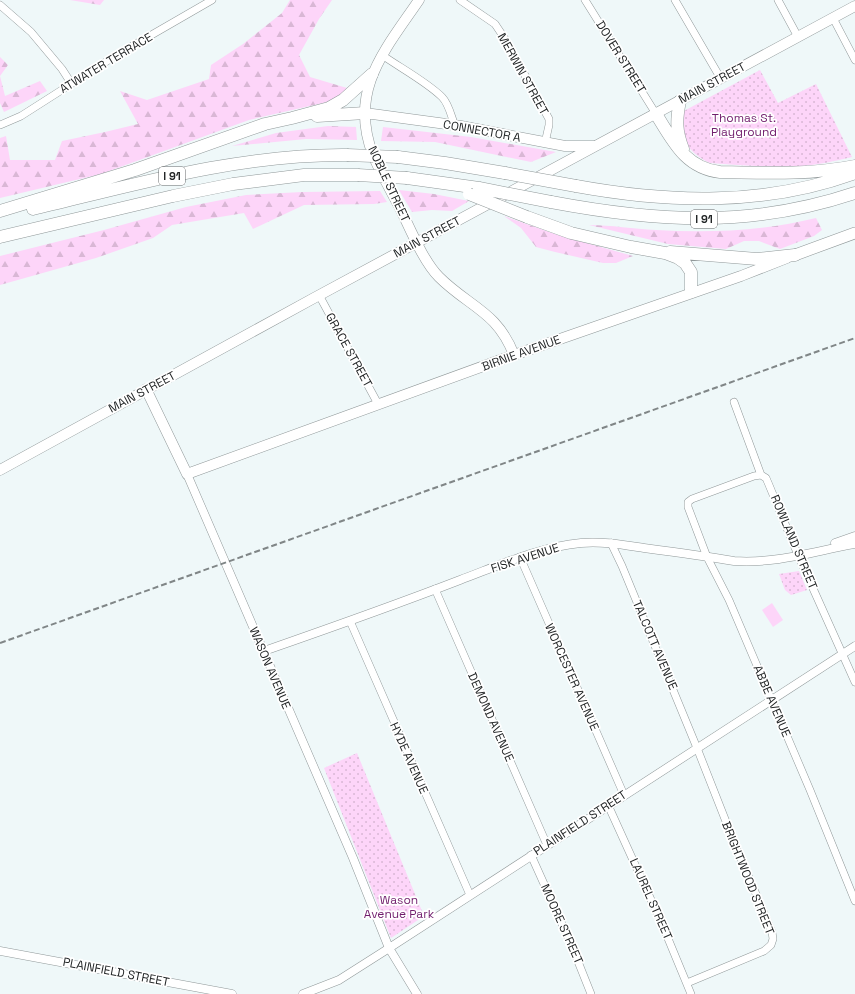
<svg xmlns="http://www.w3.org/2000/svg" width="855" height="994" font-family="'Space Grotesk',sans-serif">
<defs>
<pattern id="forest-firs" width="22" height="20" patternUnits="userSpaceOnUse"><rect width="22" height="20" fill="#fdd5f9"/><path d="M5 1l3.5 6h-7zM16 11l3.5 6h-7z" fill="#d9b7d5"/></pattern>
<pattern id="park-dots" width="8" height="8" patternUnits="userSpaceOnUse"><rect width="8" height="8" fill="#fdd5f9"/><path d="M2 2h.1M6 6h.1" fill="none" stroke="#d9b7d5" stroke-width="1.8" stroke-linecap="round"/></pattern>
</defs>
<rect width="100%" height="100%" fill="#eff8f9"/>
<!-- green -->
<path fill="#fdd5f9" d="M772 603 783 620 773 627 762 610Z"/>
<!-- forest -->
<path fill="url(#forest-firs)" d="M70 0H104L100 5Z
M290 0H332L319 19 299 55 310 77 347 88 336 100 249 120 101 174 0 198V138L6 136 10 160H55L62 141 105 132 138 124 120 91 147 100 209 79 211 65 243 44 282 13Z
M0 57 8 65 0 76 5 96 40 81 47 91 4 112 0 103Z
M328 126 356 127 357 140 306 139 232 146 276 133Z
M383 127 471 137 556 152 531 162 435 142 381 141Z
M399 190 434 194 469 201 452 211 432 210 412 212Z
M380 191 387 202 374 204 304 205 253 229 244 213 172 225 153 238 96 258 0 285V256L104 230 186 207 246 195 302 192Z
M504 216 558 235 633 256 616 263H603L555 252 536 247 521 228Z
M816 218 822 230 814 236 780 249 759 241H744L726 249 668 244 589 225C612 225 633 229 656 230 710 233 763 231 816 218Z"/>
<!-- park -->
<path fill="url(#park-dots)" d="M760 70 778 103 816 84 852 157C835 161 818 165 800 166 771 168 740 165 710 163 699 158 685 148 683 134 681 128 682 119 682 112Z
M799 571 807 590 791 595 785 590 779 574Z
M357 753 424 916 391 938 324 768Z"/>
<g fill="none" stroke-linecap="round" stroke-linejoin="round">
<defs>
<path id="minor" d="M460 0 495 24 505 39 549 119V125L545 143
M585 0 656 114
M675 0 721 79
M778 0 798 37
M0 5 31 32 62 69 71 83
M833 18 855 60
M382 55C399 67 427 82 442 97 449 104 451 116 455 126
M0 125 21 116 115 56 212 0
M319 295 378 404
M734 402 761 475 766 478 769 485 798 555 855 682
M761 475 754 476 692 499 688 502V507L707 557 729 600 810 790 855 901
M611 543 622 566 697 748 736 847 759 901 772 932 773 939 771 945 764 951 687 983
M520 557 624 795
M435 589 547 845
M350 621 470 895
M608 805 662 924 691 994
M531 855 571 944 591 994"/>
<path id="tertiary" d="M187 474 353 858 389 948 417 994
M835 543 855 536
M264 651C330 628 395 605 460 580 500 565 539 547 581 543 602 541 624 545 644 548 674 552 704 556 734 561 776 564 815 551 855 544
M0 951 232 994
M303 994 339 980 383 952 855 646"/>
<path id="secondary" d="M419 0C385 50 348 90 373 155 380 172 390 189 399 206 410 228 423 261 439 277 469 307 497 311 514 355
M365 113 461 126 565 146H594
M146 389 187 474 514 355 741 276 787 258
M0 470 314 298 855 6"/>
<path id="primary" d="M795 255 855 233"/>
<path id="motorway" d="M680 101C676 120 676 131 683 149
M656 114C673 141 685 168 720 172 766 173 810 175 855 166
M317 116 365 113
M398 157 445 163 505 173
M407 178 479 188
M576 186C669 203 765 206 855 173
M551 202C657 222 751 228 855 193
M33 209C137 184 240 154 347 155
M0 211 135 170 265 124 292 118 329 108 343 100 372 74
M527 217 571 233 631 247 665 253 678 258 685 263 691 272V292
M0 237 173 196 233 184 304 175H358
M670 252 757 259 795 255"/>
</defs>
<!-- minor casing -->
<use href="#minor" stroke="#909899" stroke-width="8"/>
<!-- tertiary casing -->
<use href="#tertiary" stroke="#909899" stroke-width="9"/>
<!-- secondary casing -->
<use href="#secondary" stroke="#909899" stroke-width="11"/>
<!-- primary casing -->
<use href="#primary" stroke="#909899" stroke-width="12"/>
<!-- motorway casing -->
<use href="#motorway" stroke="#909899" stroke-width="13"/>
<!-- minor -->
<use href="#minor" stroke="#fff" stroke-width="7"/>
<!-- tertiary -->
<use href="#tertiary" stroke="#fff" stroke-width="8"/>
<!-- secondary -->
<use href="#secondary" stroke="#fff" stroke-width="10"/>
<!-- primary -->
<use href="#primary" stroke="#fff" stroke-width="11"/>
<!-- motorway -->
<use href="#motorway" stroke="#fff" stroke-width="12"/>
<!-- rail -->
<path stroke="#808687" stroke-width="2" stroke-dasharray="6 3" stroke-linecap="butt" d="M0 643 855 338"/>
<defs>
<path id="motorway-bridge" d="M347 155 398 157
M505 173 576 186
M358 175 407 178
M479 188 551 202
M469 194 527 217"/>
</defs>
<!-- motorway-bridge casing -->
<use href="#motorway-bridge" stroke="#909899" stroke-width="13" stroke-linecap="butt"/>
<!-- motorway-bridge -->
<use href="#motorway-bridge" stroke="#fff" stroke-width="12"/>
</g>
<g text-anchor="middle" stroke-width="3.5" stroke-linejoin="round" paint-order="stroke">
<!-- shield labels -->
<g fill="#fff" stroke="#656768" stroke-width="1">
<rect x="159" y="167" width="26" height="18" rx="3"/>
<rect x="691" y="210" width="26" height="18" rx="3"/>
</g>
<g font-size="11" font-weight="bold" fill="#232627">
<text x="172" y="180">I 91</text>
<text x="704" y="223">I 91</text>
</g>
<!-- street labels -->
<g font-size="12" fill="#232627" stroke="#fff">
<text transform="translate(621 57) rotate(58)" y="4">DOVER STREET</text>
<text transform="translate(106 63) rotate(-31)" y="4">ATWATER TERRACE</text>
<text transform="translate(523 74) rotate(61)" y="4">MERWIN STREET</text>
<text transform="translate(712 83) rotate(-28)" y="4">MAIN STREET</text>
<text transform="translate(482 131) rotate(10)" y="4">CONNECTOR A</text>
<text transform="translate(389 184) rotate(65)" y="4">NOBLE STREET</text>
<text transform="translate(427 237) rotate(-28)" y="4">MAIN STREET</text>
<text transform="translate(349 350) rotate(61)" y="4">GRACE STREET</text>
<text transform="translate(521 353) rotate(-20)" y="4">BIRNIE AVENUE</text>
<text transform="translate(142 392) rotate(-28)" y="4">MAIN STREET</text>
<text transform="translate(794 542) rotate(67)" y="4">ROWLAND STREET</text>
<text transform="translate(525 558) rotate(-18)" y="4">FISK AVENUE</text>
<text transform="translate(655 645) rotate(67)" y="4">TALCOTT AVENUE</text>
<text transform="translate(270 668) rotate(67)" y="4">WASON AVENUE</text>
<text transform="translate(572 677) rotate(66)" y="4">WORCESTER AVENUE</text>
<text transform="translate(772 701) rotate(67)" y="4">ABBE AVENUE</text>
<text transform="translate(491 717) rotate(66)" y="4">DEMOND AVENUE</text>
<text transform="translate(409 758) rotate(66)" y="4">HYDE AVENUE</text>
<text transform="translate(580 823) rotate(-33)" y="4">PLAINFIELD STREET</text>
<text transform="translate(748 878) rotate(68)" y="4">BRIGHTWOOD STREET</text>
<text transform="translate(651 899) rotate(66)" y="4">LAUREL STREET</text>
<text transform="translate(562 924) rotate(66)" y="4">MOORE STREET</text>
<text transform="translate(116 972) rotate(11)" y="4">PLAINFIELD STREET</text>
</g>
<!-- park labels -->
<g font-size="12" fill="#711e6d" stroke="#fff">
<text x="744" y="122">Thomas St.<tspan x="744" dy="14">Playground</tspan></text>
<text x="399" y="904">Wason<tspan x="399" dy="14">Avenue Park</tspan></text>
</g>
</g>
</svg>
